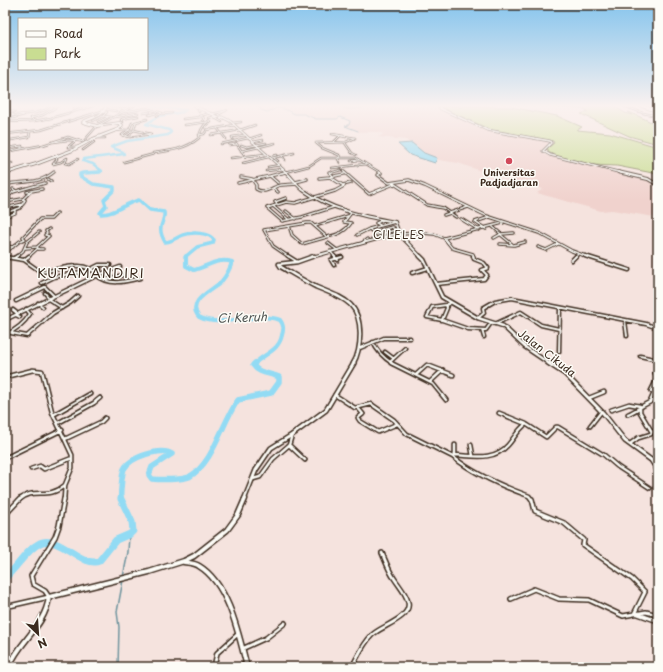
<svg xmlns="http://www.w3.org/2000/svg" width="663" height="672" font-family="'Playpen Sans',sans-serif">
<rect width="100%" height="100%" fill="#f5e3de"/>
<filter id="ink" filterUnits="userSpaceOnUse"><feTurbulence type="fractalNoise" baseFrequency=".025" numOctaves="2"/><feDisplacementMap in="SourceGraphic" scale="8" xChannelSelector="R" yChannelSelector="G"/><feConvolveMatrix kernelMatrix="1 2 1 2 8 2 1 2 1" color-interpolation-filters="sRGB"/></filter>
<g filter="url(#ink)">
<!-- built -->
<path fill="#f0d2cd" d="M257 106H438L441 110 487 131 549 142 542 151 545 155 652 182 654 217 612 210 601 211 537 193 543 189 508 180 493 171 484 172 458 163 439 160 422 152 406 140 378 137 384 134 376 132H359L345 126 350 123V121L347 119 340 117 337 119H316L304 114H295L292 111 281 108H274L272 110 273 111 269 112 261 110 260 108Z"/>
<!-- green -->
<path fill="#c9dd92" stroke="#828458" d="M442 106H458L461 108V106L511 107 557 116 582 127 577 130 610 133 658 147V174L617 166 593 165 556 156 548 152V149L545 150 554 143 553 141 491 130 440 107Z
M545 106H614L625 113 632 115 628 112H629L658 125V144L629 136 581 114 588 111 584 109Z"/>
<!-- water -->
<path fill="#92dbf4" stroke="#6f949e" d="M412 143 424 153 437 158 435 163 410 155 398 144Z"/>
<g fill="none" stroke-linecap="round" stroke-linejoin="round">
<!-- stream-far1 -->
<path stroke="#6f949e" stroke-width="1" d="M257 106 260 107 261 110 267 112 277 108 284 109 295 114H304L316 119H337L340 117 350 121 349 125 345 126 358 131
M342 107 349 109 363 108 362 106"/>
<!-- stream -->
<path stroke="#6f949e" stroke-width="1.5" d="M123 577 128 552 129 535
M118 667 119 627 117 612 123 580"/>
<!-- canal -->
<path stroke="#92dbf4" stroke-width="1.5" d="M340 106H344"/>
<!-- river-far4 -->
<path stroke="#92dbf4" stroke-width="2.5" d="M95 173 102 171 93 164 83 161 84 159 124 154 123 152 111 147 127 141 168 135 171 132 169 130 146 124 159 116 183 112 186 110 151 106"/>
<!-- river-far3 -->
<path stroke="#92dbf4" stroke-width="3.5" d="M100 172 83 173 80 174V176L93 184 114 187V190L104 200 106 206 100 213 101 214C116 214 125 203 139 200L150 210 164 212C166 222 155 225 165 242 172 242 177 237 183 235 192 232 209 232 214 240L213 243 197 247 185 257"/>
<!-- river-far2 -->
<path stroke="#92dbf4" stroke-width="4" d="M186 256V266L194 270C207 267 218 257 232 262 230 269 226 276 221 282 213 290 185 301 199 317 222 329 255 311 280 320 284 325 284 329 282 335 279 351 265 353 254 364"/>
<!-- river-far1 -->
<path stroke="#92dbf4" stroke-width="5.5" d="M121 500C120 495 122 474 124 469 130 457 161 447 172 454L152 467 149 475 152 479C161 480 181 480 189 477 214 463 222 422 238 400L271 393 279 382V377C270 373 259 374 253 365L255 363"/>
<!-- river -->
<path stroke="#92dbf4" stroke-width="7" d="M5 578C17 568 26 550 40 543 58 534 83 568 99 561L116 540 130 534 133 531 132 522 121 499"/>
<defs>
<path id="minor-far4" d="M58 106 43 115 31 118 34 121 51 118 93 106
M78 106 74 108H81
M112 106 126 109
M624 106 643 113 658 116
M106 109 116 111
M5 111 15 112
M103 112H107L103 116 111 117
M120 112 130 106
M125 112 146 108 162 113 157 116
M199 112 198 110H201
M5 113 13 114V116
M35 113 45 110 51 106
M143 113 150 112
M162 114 172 113
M212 114 225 111
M149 115 156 113
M8 116 35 113
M199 116 211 113
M115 117 138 113
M199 117H203L204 120 202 121
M209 118 213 117
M215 118 222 122
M183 119 200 117
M5 120 24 115 23 114
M93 121 103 116
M5 122 34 121
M98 122 108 117
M119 123 123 122 121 120 122 119 138 116
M233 123 241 122
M185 125 207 122
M121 127 124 130H132
M134 129 136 122
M134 130 151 134 130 137 122 135 129 130 132 123 147 119
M207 130 217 128
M115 131 124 130
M5 134 41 130 105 110
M332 134 355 138
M199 135 204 134 207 130 205 127 211 122
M211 135 240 130 255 125
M337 135 346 137
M126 136 134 130
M97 138H105
M226 139 217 128 235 125
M233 139 232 137 245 135
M249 139 261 135
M5 141 29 137 30 132
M75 141 68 147H79
M53 142 68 140 80 141
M253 142 263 140
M334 142 340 136
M236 143 246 157
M316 143 346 142 355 138
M316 143 322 148 339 155 340 157 338 158
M345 143 352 153 356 155
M221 144 248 138
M43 145 68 137 83 142 97 126 134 106
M229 145 237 144
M241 145 247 147 256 145
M256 145 266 143
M259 147 275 143
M83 150 94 142 90 140
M7 151V148L22 146V148H20
M241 151 259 147
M5 152 43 145
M153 153C170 151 186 149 199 138 201 122 214 117 227 110
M282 156 285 160
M55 157 57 159 53 164 61 162 67 158 65 163 69 164 78 159
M231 158 266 154
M272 158 294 153
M274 158 278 161
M338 159 340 163
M351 161 359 160
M124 162 154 154
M243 163 277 155
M5 165 12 163
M268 167 280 165
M332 168 366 164
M5 169 10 172
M341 169 345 173
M266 171 283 169
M282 173 309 166 321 158H356L381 173
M330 173 341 170"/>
<path id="minor-far3" d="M331 172H329L334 177
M344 172 369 194 394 184
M379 172 381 173 378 175 389 183 409 180 425 186 487 216 539 233 572 251 588 257
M5 177 11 172
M241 177 252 179 256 185V189C263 194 270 189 277 186 283 184 291 185 297 184
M319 178 330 177
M48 179 51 181
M296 182 307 179
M238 183 270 176
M278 183 270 176 285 172
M393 183 427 205 443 208 456 217
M343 185 351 183
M7 186V184C24 181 40 184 54 172
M273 188 278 192
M13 189 16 191
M27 192 31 191
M23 199 31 191 42 189
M10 201 9 196 13 192 45 183
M5 202 22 199 25 200 20 208 5 213
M277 204 275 202 286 198
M273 206 288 219
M334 207 302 217 282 221 267 208 286 202 295 203 335 191 344 186 330 177 344 174
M5 208 23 204
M286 211 296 219
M444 215 468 207
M5 217 15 213V211
M461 219 479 230
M380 225 376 223 383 220
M289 226 292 235 302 244 327 237 311 223H307L264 230 273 246 289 257
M315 226 348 216
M493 227 501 234
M369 229 377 235 395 230 392 227 374 232
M486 229 475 222 490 217
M399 234 422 233 434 234 444 238 452 248 473 254 474 257
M357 235 369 229 395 222
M501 235 512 244
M327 237C337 235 345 232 351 223L344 222 351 213
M444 238 503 223
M494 238 501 234 514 233
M25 239 23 237 40 219H51L57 213
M328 243 337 250
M362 243 367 239
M500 244 514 245 525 242
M5 246 13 247
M37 247 49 236 45 235 47 233 46 231 49 229
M538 247 546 250 558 244
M25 248 37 247
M38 249H43
M330 251 335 257
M5 253 20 241 25 239
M16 257 23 251 27 242 39 232
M28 257 38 248
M575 257 578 254"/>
<path id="minor-far2" d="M288 256 296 261
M334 256 338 260
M585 256 629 270
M5 257 24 260 41 272C61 270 82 258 98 275
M14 258 17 256
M24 260 29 256
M572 260 576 256
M334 265 331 260 342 257
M91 269 99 265H110
M95 271 100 269
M412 273 428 268
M96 275C109 286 125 282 140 278
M105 280 123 275
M42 283 54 277 92 270
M436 284 484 279 487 275 482 270 488 268 484 263 474 259 473 256
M45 293 49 298
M48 299 62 308
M16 301 45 287 54 296
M38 303 43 307
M446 305 432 307 427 317 442 320 468 329 486 330 491 323
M13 310 18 314
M16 315 20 317
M478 318 484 313 483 308 495 301 512 298 646 324 658 328
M5 320 98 275 120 267
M442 320 447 308 446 305 450 303
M625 321 627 336
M495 324 521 312 541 325 559 329
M482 330 484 337
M11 333 27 336 53 313 70 303 78 296
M5 335C16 330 24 324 30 314L26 309
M373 342C377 352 384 358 393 364
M360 348 384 338H410
M385 352 393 358
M559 352 560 308
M640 356 658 360
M390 362 405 348"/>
<path id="minor-far1" d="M391 363 433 384 446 400
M658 373H655L658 376
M416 375 427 365 453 375
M5 377 33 370 42 371 52 412 72 455V468L65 485 64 500
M430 382 443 370
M335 395 355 408 371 404 394 420 407 434 453 457 455 455C474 456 494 461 508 445 514 438 518 430 526 424L546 437 556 427H558L604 455 618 467 650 488
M589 398 604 392
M358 408 363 414 358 418 360 421 378 432 397 424
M611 410 629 404 640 406V412L652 432 651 434 638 438 630 444
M499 413 526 424
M628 414C636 411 641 406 650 402L654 393 651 391 658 377
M53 415 90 394
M58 423 94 403 100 398
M590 426 601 412
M292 435 289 445 305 460
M65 439 101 422 105 418
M455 445V455
M471 445 473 456
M453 457C476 475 501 486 529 496L532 500
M5 458 62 430
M651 460 658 462
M31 469 40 466 44 469 72 458
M253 479 260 477 273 459 289 445
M19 500C35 486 47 501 65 485"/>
<path id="minor" d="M532 499 535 511 564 523 584 540 583 545 632 579 645 592 634 614 646 612 658 615
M5 515 20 499
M511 599 534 589 559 599 589 600 623 616 634 614
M5 607 49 597 45 591 33 584 31 576 55 537 59 526 64 499
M638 614 658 621
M244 648 266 638 285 623
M214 667 217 653 238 634
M239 667 245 664
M352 667C358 656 363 644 372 635 381 626 412 618 408 602 406 593 399 586 394 578 389 571 386 562 382 553"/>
<path id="tertiary-far4" d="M194 106 214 115 215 118 222 117 230 121 287 173"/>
<path id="tertiary-far3" d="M286 172C291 177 297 185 303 190 331 210 362 216 395 222L399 234 421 257
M312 257 399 233"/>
<path id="tertiary-far2" d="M314 256 297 262 279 264 281 267C293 274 304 281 316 287 342 298 360 301 360 334 360 345 359 354 353 364
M420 256 424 260 442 297 478 318 503 326 525 347 550 364"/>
<path id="tertiary-far1" d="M548 363 565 374 603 413 625 441 651 460 658 471
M244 500 256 470 271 448 292 435 326 410 354 363"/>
<path id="tertiary" d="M184 562C189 563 195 563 199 566 229 584 239 636 247 667
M9 667C19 641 45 627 49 597L149 572 184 561 194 556 227 530 238 515 245 499"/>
<path id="secondary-far1" d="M439 106 441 109 487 130 550 141 551 143 543 151 550 155 622 173"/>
<path id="secondary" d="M618 172 648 179 658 185"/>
<path id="trunk-far1" d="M6 173 36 164 73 150 93 139 119 129 122 125 119 123 97 126 83 122C92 117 103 117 106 106"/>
<path id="trunk" d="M5 173 9 172"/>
<path id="motorway" d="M642 106 658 111"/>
</defs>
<!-- minor-far4 casing -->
<use href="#minor-far4" stroke="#3b2a1e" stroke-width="2.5"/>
<!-- minor-far3 casing -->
<use href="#minor-far3" stroke="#3b2a1e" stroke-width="3.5"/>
<!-- minor-far2 casing -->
<use href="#minor-far2" stroke="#3b2a1e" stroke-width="5"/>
<!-- minor-far1 casing -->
<use href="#minor-far1" stroke="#3b2a1e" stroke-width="5.5"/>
<!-- minor casing -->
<use href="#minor" stroke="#3b2a1e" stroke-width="6"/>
<!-- tertiary-far4 casing -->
<use href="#tertiary-far4" stroke="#3b2a1e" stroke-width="3"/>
<!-- tertiary-far3 casing -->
<use href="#tertiary-far3" stroke="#3b2a1e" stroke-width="4"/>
<!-- tertiary-far2 casing -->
<use href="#tertiary-far2" stroke="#3b2a1e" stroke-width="5.5"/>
<!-- tertiary-far1 casing -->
<use href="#tertiary-far1" stroke="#3b2a1e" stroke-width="6"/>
<!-- tertiary casing -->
<use href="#tertiary" stroke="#3b2a1e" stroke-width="7"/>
<!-- secondary-far1 casing -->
<use href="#secondary-far1" stroke="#3b2a1e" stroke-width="3"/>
<!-- secondary casing -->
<use href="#secondary" stroke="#3b2a1e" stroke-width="4"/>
<!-- trunk-far1 casing -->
<use href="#trunk-far1" stroke="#3b2a1e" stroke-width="3.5"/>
<!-- trunk casing -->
<use href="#trunk" stroke="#3b2a1e" stroke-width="4.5"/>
<!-- motorway casing -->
<use href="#motorway" stroke="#3b2a1e" stroke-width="4"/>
<!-- minor-far4 -->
<use href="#minor-far4" stroke="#fdfcf7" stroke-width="1"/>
<!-- minor-far3 -->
<use href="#minor-far3" stroke="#fdfcf7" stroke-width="1.5"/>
<!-- minor-far2 -->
<use href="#minor-far2" stroke="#fdfcf7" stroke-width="2"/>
<!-- minor-far1 -->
<use href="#minor-far1" stroke="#fdfcf7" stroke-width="2.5"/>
<!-- minor -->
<use href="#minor" stroke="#fdfcf7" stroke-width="3"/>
<!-- tertiary-far4 -->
<use href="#tertiary-far4" stroke="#fdfcf7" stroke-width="1.5"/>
<!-- tertiary-far3 -->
<use href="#tertiary-far3" stroke="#fdfcf7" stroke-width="2"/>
<!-- tertiary-far2 -->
<use href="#tertiary-far2" stroke="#fdfcf7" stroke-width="2.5"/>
<!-- tertiary-far1 -->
<use href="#tertiary-far1" stroke="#fdfcf7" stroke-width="3"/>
<!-- tertiary -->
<use href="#tertiary" stroke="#fdfcf7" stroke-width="4"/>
<!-- secondary-far1 -->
<use href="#secondary-far1" stroke="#fdfcf7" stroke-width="1.5"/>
<!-- secondary -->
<use href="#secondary" stroke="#fdfcf7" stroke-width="2"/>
<!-- trunk-far1 -->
<use href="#trunk-far1" stroke="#fdfcf7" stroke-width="2"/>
<!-- trunk -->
<use href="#trunk" stroke="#fdfcf7" stroke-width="2.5"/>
<!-- motorway -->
<use href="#motorway" stroke="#fdfcf7" stroke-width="2.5"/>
</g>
</g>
<!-- sky -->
<linearGradient id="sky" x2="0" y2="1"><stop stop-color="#85c4ed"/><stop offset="0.53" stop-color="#faf2f0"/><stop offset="1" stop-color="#faf2f0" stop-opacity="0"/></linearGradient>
<rect width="663" height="200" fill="url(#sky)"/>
<!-- markers -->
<circle fill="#d1495b" stroke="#fdfcf7" stroke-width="1.5" cx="509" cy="161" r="4"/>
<g text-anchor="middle" stroke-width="3" stroke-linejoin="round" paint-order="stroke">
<!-- far-poi labels -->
<g font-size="9" font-weight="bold" fill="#3b2a1e" stroke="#fdfcf7">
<text x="509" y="176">Universitas<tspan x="509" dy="10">Padjadjaran</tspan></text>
</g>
<!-- far-quarter labels -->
<g font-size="11" letter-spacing="1" fill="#3b2a1e" stroke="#fdfcf7">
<text x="399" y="239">CILELES</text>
</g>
<!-- street labels -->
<g font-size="11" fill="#3b2a1e" stroke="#fdfcf7">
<text transform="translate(547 353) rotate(38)" y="4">Jalan Cikuda</text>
</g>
<!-- water labels -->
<g font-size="12" font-style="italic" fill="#515654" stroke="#fdfcf7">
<text transform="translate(242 318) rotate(-2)" y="4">Ci Keruh</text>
</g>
<!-- quarter labels -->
<g font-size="13" letter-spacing="1" fill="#3b2a1e" stroke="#fdfcf7">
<text x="91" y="278">KUTAMANDIRI</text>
</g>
</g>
<!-- margin -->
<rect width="663" height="672" fill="none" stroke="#fdfcf7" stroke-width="20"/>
<rect x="10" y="10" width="643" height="652" fill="none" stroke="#3b2a1e" stroke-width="1.5" filter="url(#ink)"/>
<!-- legend -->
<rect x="18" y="18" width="130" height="52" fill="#fdfcf7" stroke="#afa8a0"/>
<rect x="26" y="31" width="20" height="6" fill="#fdfcf7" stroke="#afa8a0"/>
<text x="54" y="38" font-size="12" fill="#3b2a1e">Road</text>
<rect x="26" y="48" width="20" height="12" fill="#c9dd92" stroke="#afa8a0"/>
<text x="54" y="58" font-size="12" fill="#3b2a1e">Park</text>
<!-- north arrow -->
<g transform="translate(38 634) rotate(155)" stroke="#fdfcf7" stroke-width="3" paint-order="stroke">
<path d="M0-3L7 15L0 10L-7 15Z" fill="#3b2a1e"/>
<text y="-6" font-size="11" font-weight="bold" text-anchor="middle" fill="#3b2a1e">N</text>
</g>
</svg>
